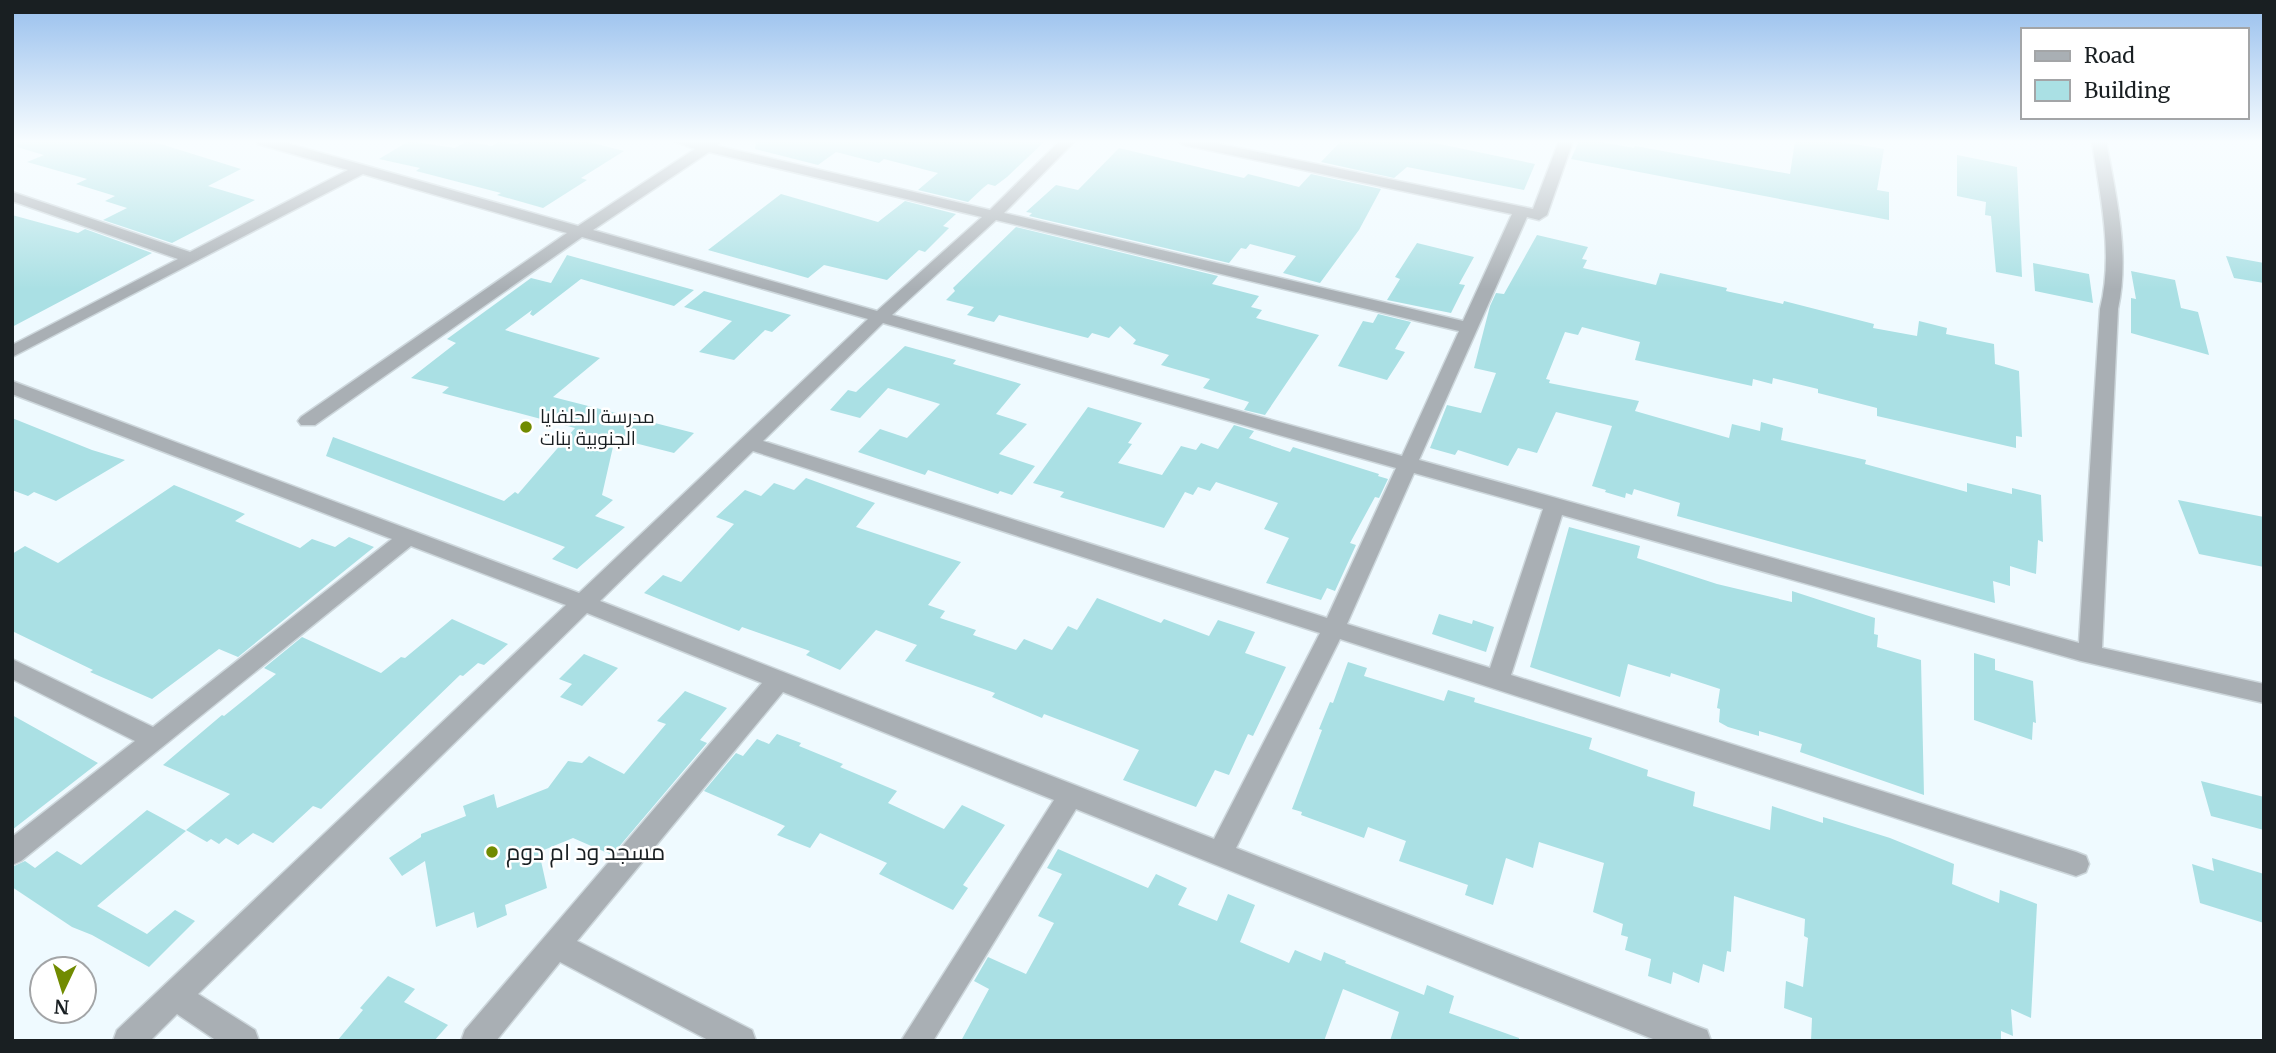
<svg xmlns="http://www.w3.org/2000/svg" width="2276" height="1053" font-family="Merriweather,Cairo,serif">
<rect width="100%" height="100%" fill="#effaff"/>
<!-- building -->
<path fill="#aae0e4" d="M18 141H151L241 169 208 186 255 200 172 243 103 220 127 208 105 201 115 196 76 184 87 179 27 162 44 155 17 147Z
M409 141 455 148 467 141 492 146 500 141 517 144 522 141H585L624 151 581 178 587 180 543 208 497 195 501 193 416 171 420 168 379 159Z
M756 141H1045L1007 177 995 186 988 184 983 188 968 202 918 190 938 173 934 172 884 159 879 163 836 152 818 165 755 149Z
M1341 141H1425L1535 164 1524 190 1407 167 1394 178 1321 162Z
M1579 141H1596L1634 148 1635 146 1790 174 1795 141H1836L1884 149 1877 190 1889 192V220L1571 159Z
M1119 148 1244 178 1248 174 1299 187 1311 174 1381 189 1359 230 1320 283 1283 273 1296 256 1250 244 1246 249 1241 248 1229 263 1029 216 1032 213 1026 212 1056 185 1078 190Z
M1957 155 2017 167 2022 277 1996 272 1991 216 1985 215 1986 202 1957 196Z
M781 194 878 222 905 201 956 214 943 226 949 228 925 252 919 250 887 280 824 265 808 278 708 250Z
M12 215 78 233 85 229 152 253 12 327Z
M1016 227 1218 276 1212 284 1259 296 1251 307 1262 310 1256 318 1319 335 1265 415 1244 410 1249 402 1203 388 1210 379 1161 365 1169 355 1133 344 1136 340 1120 326 1109 338 1092 333 1088 338 999 315 994 322 967 315 974 307 946 300 955 291 953 288Z
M1537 235 1588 247 1582 259 1587 260 1583 268 1656 285 1660 273 1727 288 1726 291 1783 304 1784 301 1874 324 1873 328 1917 336 1919 321 1947 328 1946 334 1994 344 1995 364 2019 371 2022 437 2016 436V448L1877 416V408L1818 393V389L1773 378 1772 384 1753 379 1752 386 1635 360 1640 342 1582 327 1578 335 1565 332 1546 379 1550 380 1549 383 1639 401 1635 411 1729 438 1732 424 1760 431 1761 422 1783 428 1781 440 1866 460 1865 464 1967 492V483L2012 494V488L2041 495 2043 542 2038 540 2036 574 2010 566V586L1993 581 1995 603 1677 516 1680 503 1634 489 1632 495 1626 493 1625 498 1605 492 1606 490 1592 486 1612 426 1556 412 1537 453 1518 448 1508 466 1458 450 1455 455 1430 448 1447 405 1481 413 1496 373 1474 368 1490 306 1496 293 1504 294Z
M1417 243 1474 257 1459 284 1465 285 1451 313 1387 300 1400 279 1395 277Z
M567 255 694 290 674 306 581 279 533 316 530 314 532 310 505 330 600 358 553 397 694 433 674 453 615 438 602 495 613 500 595 516 625 527 577 569 552 559 565 547 326 456 333 437 504 501 515 492 518 494 575 428 442 393 449 387 411 378 456 343 447 339 531 278 551 283Z
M2226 256 2264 263V283L2234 278Z
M2033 263 2089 274 2093 303 2035 291Z
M2131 271 2175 280 2181 308 2198 312 2209 355 2131 333V298L2136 299Z
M704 291 791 315 772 332 765 330 734 360 699 352 732 321 684 307Z
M1378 314 1411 322 1395 349 1405 352 1387 380 1338 366 1363 321 1373 323Z
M905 346 956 360 953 364 1021 384 996 414 1027 424 999 454 1035 466 1012 495 1000 491 998 494 928 470 925 475 858 452 880 429 907 438 940 404 888 388 860 418 830 410 848 390 856 392Z
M1088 407 1142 423 1128 443 1132 444 1118 463 1162 475 1181 446 1196 450 1201 443 1218 449 1234 425 1254 431 1249 438 1290 452 1293 447 1379 474 1378 476 1388 479 1379 498 1375 497 1350 543 1356 545 1335 591 1327 588 1321 600 1266 583 1289 538 1264 529 1278 503 1216 482 1210 491 1198 487 1193 495 1185 492 1164 528 1060 497 1064 492 1033 483Z
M12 418 92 450 125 460 56 501 34 492 28 496 12 490Z
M806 478 875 503 856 527 961 562 928 605 945 611 940 618 976 630 973 635 1016 650 1024 639 1052 650 1068 626 1077 630 1097 598 1161 623 1164 619 1209 636 1218 620 1255 632 1245 653 1286 667 1253 736 1248 734 1229 775 1215 770 1196 807 1123 780 1139 750 1044 714 1042 718 992 697 995 693 905 661 917 645 876 630 840 670 806 655 810 651 742 627 739 631 644 593 663 575 681 582 734 524 716 517 745 490 761 496 774 483 794 490Z
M174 485 245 514 235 521 300 548 312 539 335 547 349 537 374 547 238 657 219 649 152 699 90 672 93 670 12 631V554L25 546 58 563Z
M2178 500 2264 517V567L2199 554Z
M1569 527 1640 546 1637 558 1717 584 1792 602V591L1875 618 1874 634 1878 635 1877 647 1921 660 1924 795 1800 752 1802 744 1759 731V736L1728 727 1719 722 1720 709 1717 708 1720 689 1671 673 1670 677 1628 664 1620 697 1530 667Z
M1439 614 1472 624 1473 620 1494 627 1486 652 1432 634Z
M452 619 508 644 484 665 478 663 463 676 460 675 321 809 313 806 273 843 253 833 238 845 226 838 219 844 211 839 207 842 186 830 230 794 163 765 222 715 224 716 276 674 264 668 302 637 381 673 401 657 405 658Z
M1974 653 1995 659V670L2033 681 2036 723 2033 722 2032 740 1974 720Z
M584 654 618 668 582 706 560 697 572 684 559 679Z
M1348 662 1367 668 1364 676 1444 701 1448 690 1475 698 1474 702 1592 738 1589 749 1648 770 1647 776 1695 792 1693 806 1770 830 1772 806 1823 823V817L1890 838 1954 864 1952 884 1999 903 2000 890 2037 904 2031 1018 2011 1009 2013 1036 2001 1031V1041H1811L1812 1018 1784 1008 1786 981 1803 987 1808 938 1804 936 1805 919 1734 896 1731 952 1727 951 1724 972 1703 964 1699 983 1673 972 1671 984 1648 976 1651 959 1625 950 1628 937 1621 935 1623 924 1593 912 1604 863 1539 842 1533 868 1506 858 1493 905 1465 895 1468 885 1399 861 1406 841 1368 827 1364 838 1301 815 1302 812 1292 809 1322 730 1319 729 1330 702 1333 703Z
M685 691 727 708 700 740 707 743 612 855 573 838 539 852 547 888 505 905 507 915 477 928 474 912 436 927 425 861 402 876 389 858 421 837V834L466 816 463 806 494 794 497 808 548 788 568 761 582 763 589 756 624 774 666 724 657 721Z
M12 715 98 763 12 830Z
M777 734 801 743 799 746 843 764 840 767 897 791 888 803 944 829 962 805 1005 825 963 885 968 888 953 910 879 874 887 863 820 833 810 848 777 835 785 826 704 791 736 753 743 756 757 739 769 744Z
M2201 781 2264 797V830L2211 816Z
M147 810 186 831 97 906 147 934 175 910 195 921 149 967 92 935 72 927 12 887V867L25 861 35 868 57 851 81 865Z
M1058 849 1148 888 1156 874 1187 888 1178 905 1217 921 1228 894 1255 905 1240 942 1289 963 1295 950 1321 961 1324 952 1346 961 1345 963 1424 995 1427 985 1454 996 1449 1013 1519 1038V1041H1390L1399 1012 1343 989 1324 1041H961L989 989 974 981 988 957 1026 974 1054 923 1038 916 1062 874 1047 868Z
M2212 858 2264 874V923L2200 903 2192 864 2214 871Z
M388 976 415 989 404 1002 448 1025 434 1041H337L363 1010 360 1008Z"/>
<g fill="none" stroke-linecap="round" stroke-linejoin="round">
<defs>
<path id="street" d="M256 141H279L578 226 695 149 674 141H719L718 146 990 210 1060 141H1075L1004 213 1463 321 1512 214 1184 145 1177 141H1205L1533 209 1559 141H1573L1547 215 1539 220 1527 217 1419 460 2079 643 2100 309C2114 254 2100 196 2092 141H2106C2116 196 2130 253 2118 309L2102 648 2264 684V703L2081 661 1562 515 1511 675 2076 852 2086 856 2089 864 2086 872 2076 876 1340 639 1236 848 1696 1026 1707 1030 1711 1041H1658L1076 809 933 1041H901L1054 800 783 692 577 941 752 1030 756 1041H710L560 962 496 1041H461L465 1030 762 683 587 613 198 994 255 1030 259 1041H217L177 1014 150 1041H113L117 1030 566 605 411 546 21 861 12 865V837L135 741 12 679V659L153 727 392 539 12 394V381L579 593 868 319 582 237 315 425H301L298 421 301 417 567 233 363 174 12 357V345L178 259 12 201V192L190 252 348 170 258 144ZM709 152 982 217 877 311 593 230ZM996 220 1459 331 1402 456 892 315ZM883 323 1396 468 1327 618 763 441ZM753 451 1320 633 1214 839 600 601ZM1414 473 1543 509 1490 668 1347 624Z"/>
</defs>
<!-- street casing -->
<use href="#street" stroke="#cdd7dc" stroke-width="3"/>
<!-- street -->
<use href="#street" fill="#a9afb4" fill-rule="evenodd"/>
</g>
<!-- sky -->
<linearGradient id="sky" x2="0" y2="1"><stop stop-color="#97bfed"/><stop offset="0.49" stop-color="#f8fdff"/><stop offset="1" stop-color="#f8fdff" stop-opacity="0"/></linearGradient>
<rect width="2276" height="289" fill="url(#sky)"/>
<!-- markers -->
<g fill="#718b00" stroke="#fff" stroke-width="2.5">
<circle cx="526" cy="427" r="7"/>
<circle cx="492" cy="852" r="7"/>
</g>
<g text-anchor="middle" stroke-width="5" stroke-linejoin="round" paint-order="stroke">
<!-- poi labels -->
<g font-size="19" fill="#191f22" stroke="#fff" text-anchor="start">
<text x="540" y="423">مدرسة الحلفايا<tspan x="540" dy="22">الجنوبية بنات</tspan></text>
</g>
<!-- near-poi labels -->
<g font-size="23" fill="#191f22" stroke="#fff" text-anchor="start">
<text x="506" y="860">مسجد ود ام دوم</text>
</g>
</g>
<!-- border -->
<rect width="2276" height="1053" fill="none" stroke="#191f22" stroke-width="28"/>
<!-- legend -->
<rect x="2021" y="28" width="228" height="91" fill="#ffffff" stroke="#a3a5a7" stroke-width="2"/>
<rect x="2035" y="51" width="35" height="10" fill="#a9afb4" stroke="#a3a5a7" stroke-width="2"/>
<text x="2084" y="63" font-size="21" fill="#191f22">Road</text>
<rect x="2035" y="80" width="35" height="21" fill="#aae0e4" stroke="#a3a5a7" stroke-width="2"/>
<text x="2084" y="98" font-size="21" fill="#191f22">Building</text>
<!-- north arrow -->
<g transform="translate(63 990) rotate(184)"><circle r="33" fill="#ffffff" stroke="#a3a5a7" stroke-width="2"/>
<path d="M0-5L12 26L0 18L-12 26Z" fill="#718b00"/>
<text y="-10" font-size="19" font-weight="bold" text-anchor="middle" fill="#191f22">N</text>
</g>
</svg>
